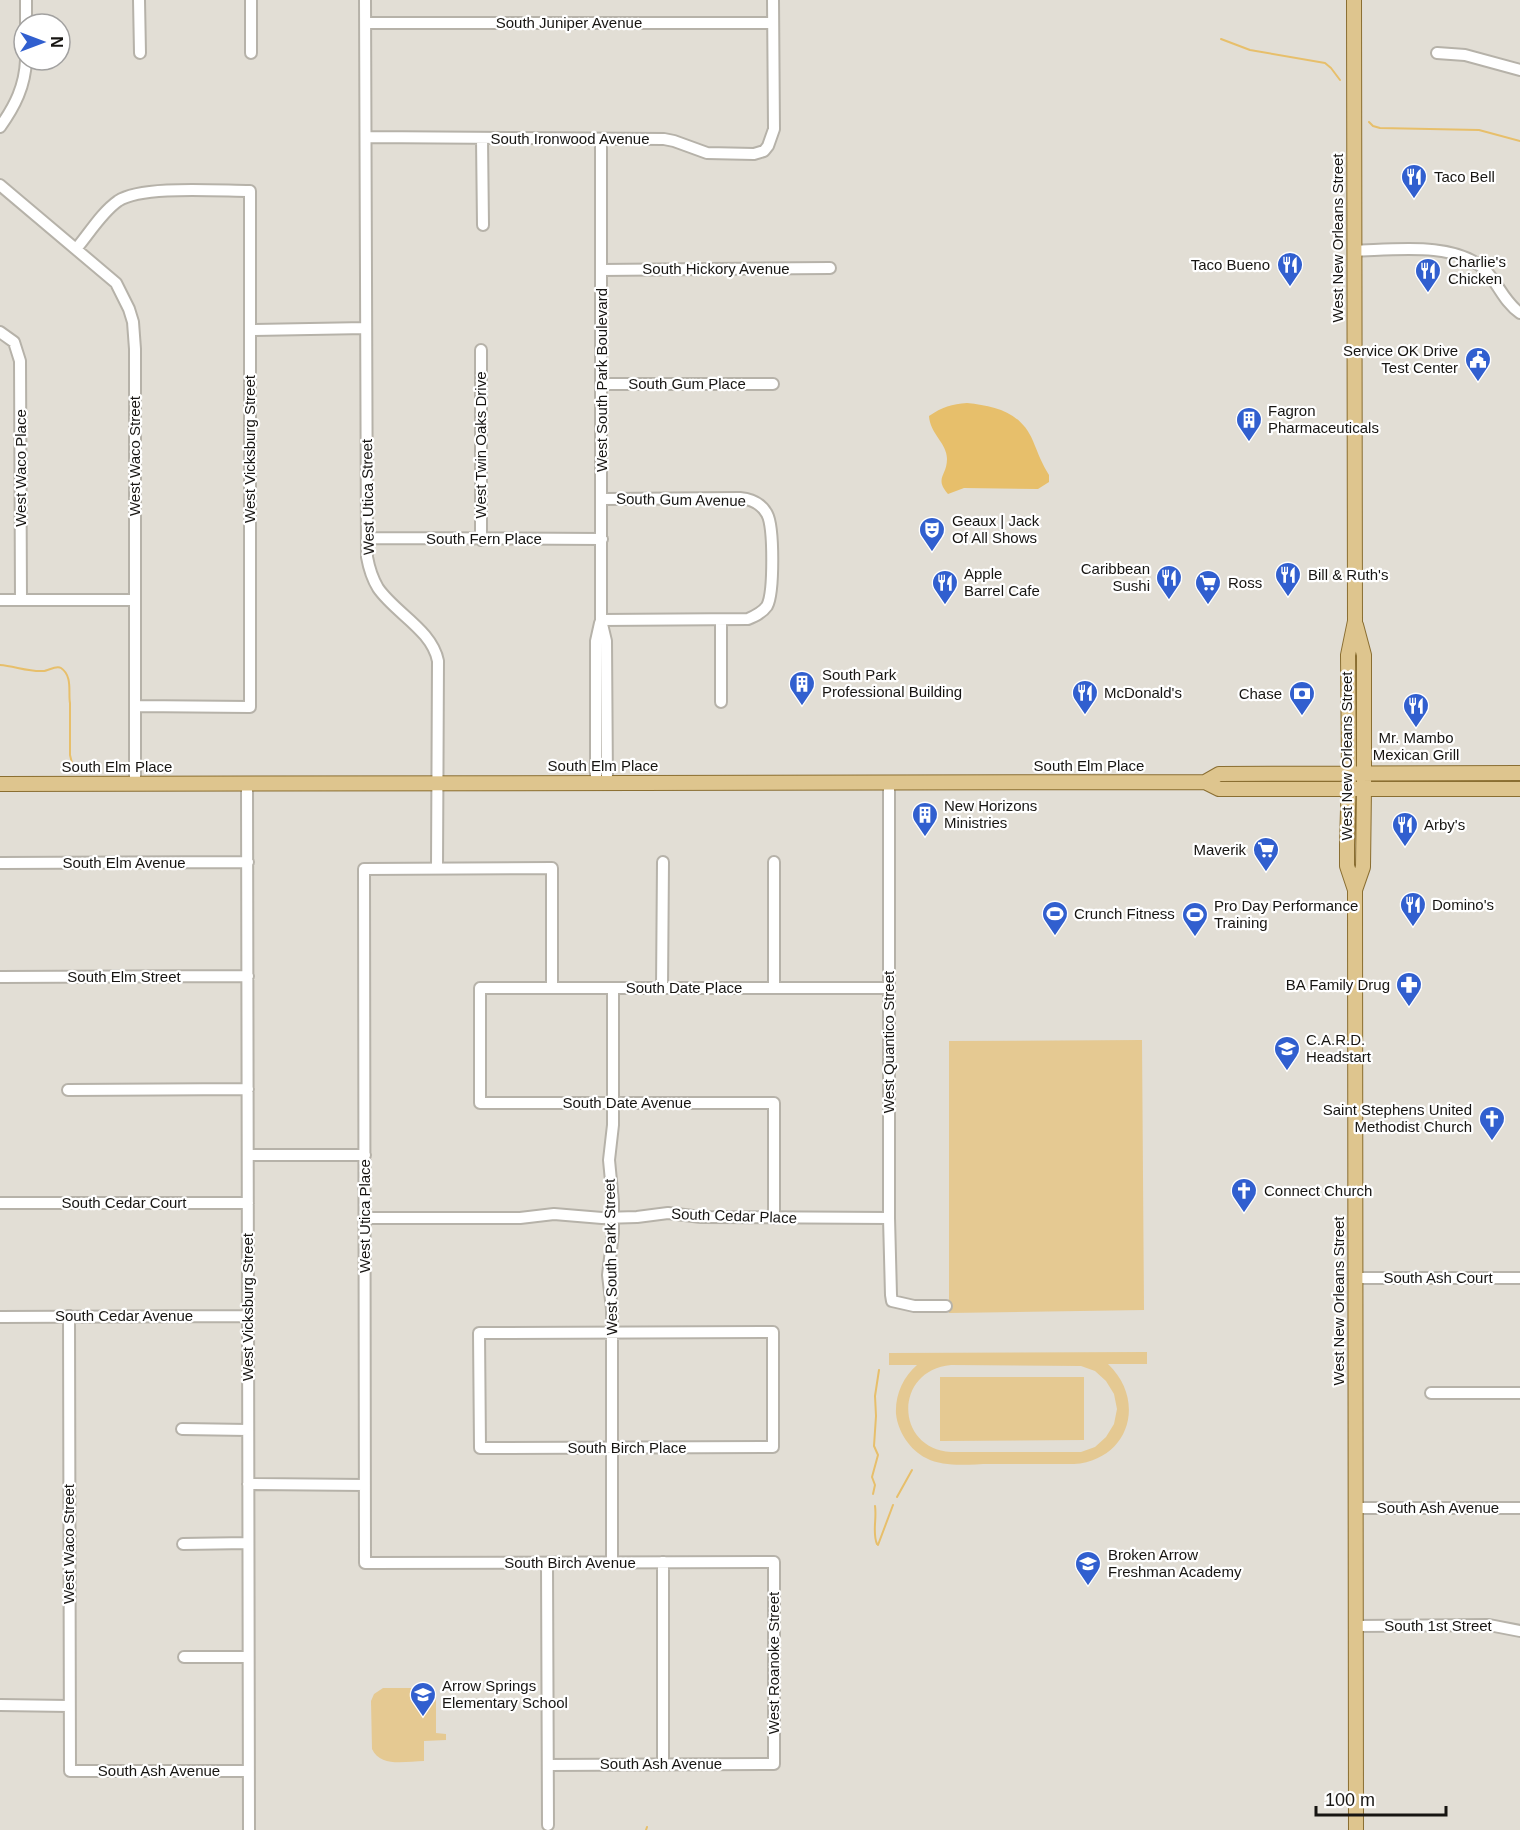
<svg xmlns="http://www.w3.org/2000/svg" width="1520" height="1830" font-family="Helvetica,sans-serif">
<rect width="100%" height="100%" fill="#e2ded5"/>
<!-- green -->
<path fill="#e5c992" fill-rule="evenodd" d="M1142 1040 1144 1310 949 1313V1041Z
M1147 1352V1364H1108C1147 1401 1129 1460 1074 1464 1046 1464 1018 1464 990 1464 970 1464 945 1468 926 1458 910 1450 898 1432 896 1414 895 1395 903 1377 917 1365H889V1353ZM951 1365 1081 1366 1095 1371 1106 1381 1114 1394 1117 1409 1114 1424 1106 1437 1095 1447 1081 1452H951C894 1448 894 1370 951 1365Z
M940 1377H1084V1440L940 1441Z
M383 1688H432V1690H436V1733L446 1734V1740L424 1741V1761C406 1761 381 1768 372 1749L371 1701 374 1694Z"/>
<!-- water -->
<path fill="#e7bf6b" d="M967 403C995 406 1021 412 1033 441 1038 453 1042 464 1049 475V482L1038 489 964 488 948 494C934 478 947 476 947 459 947 443 930 434 929 416 942 407 952 404 967 403Z"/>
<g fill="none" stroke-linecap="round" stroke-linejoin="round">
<!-- stream -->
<path stroke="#e7bf6b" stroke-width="2" d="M1221 39 1250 50 1325 63 1331 68 1340 80
M1369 122 1373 126 1380 128 1479 130 1520 141
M0 665C14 666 29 672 43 671 48 671 56 665 61 668 73 676 68 693 70 703V755L72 763
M873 1494 875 1485 872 1477 878 1455 874 1446 876 1416 875 1396 879 1370
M897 1497 912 1470
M875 1506C877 1519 872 1533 877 1544
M878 1545 893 1505
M646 1830 647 1827"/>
<defs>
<path id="minor" d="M26 0V24
M139 0 140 53
M365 0 367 557C369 568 372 578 378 588 395 613 432 630 438 661L437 868
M366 23H773
M251 53V0
M1437 53 1465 55 1520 70
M0 127C15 106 25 86 26 60
M366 137 664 139 674 141 707 153 754 154 764 151 768 146 774 129 773 0
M482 139 483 225
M601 139V620L606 641 607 783
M0 185 116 283 129 309 133 322 135 349V784
M76 249C89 234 101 213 118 201 142 185 219 191 250 191V707L135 706
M1354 251C1393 250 1455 241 1485 270 1498 283 1504 302 1520 313
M601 270 830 268
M250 330 366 328
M0 332 14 342 20 361 21 600
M481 350V540
M602 384H773
M367 538 602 539
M0 600H135
M601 620 748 619C755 616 762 613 767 606 774 593 774 527 767 514 761 503 751 499 740 498L602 499
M721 621V702
M889 782V1218L891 1295 892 1301 914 1306H946
M247 783 249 1830
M596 783V641L600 623
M774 862V988
M0 863 248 862
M0 977 248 976
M662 988 663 862
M68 1090 248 1089
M248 1155H365
M0 1203H248
M365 1218H520L554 1214 602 1218 637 1217 668 1213 701 1217 889 1218
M774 1218V1103H480V988H888
M1356 1278H1520
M69 1316 70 1771H249
M0 1317 248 1316
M773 1332V1447L480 1448 479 1333Z
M1431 1393H1520
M182 1429 248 1430
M248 1484 365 1485
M1356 1508H1520
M183 1544 248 1543
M663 1562V1764
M547 1563 548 1825
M612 1563V1309L608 1275 613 1233V1202L609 1160 613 1125V988
M1356 1626 1489 1625 1520 1631
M184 1657H248
M0 1705 69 1706
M548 1765 774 1764V1562L365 1563 364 869 552 868V988"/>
<path id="major" d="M1354 0 1355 621 1348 655 1349 774 1347 845V866L1355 890 1356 1830
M1205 782 1219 789H1520
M0 784 1205 782 1219 774 1520 773
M1355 890 1363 867 1364 789V655L1356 625"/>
</defs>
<!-- minor casing -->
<use href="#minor" stroke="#b6b2a9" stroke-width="14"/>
<!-- major casing -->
<use href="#major" stroke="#8a6e31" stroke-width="16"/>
<!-- minor -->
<use href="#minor" stroke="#fff" stroke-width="10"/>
<!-- major -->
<use href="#major" stroke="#dec58e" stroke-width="14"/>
</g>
<!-- icons -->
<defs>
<symbol id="restaurant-pin" viewBox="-11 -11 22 30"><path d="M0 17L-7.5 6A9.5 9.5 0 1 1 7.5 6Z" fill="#315fcf" stroke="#fff"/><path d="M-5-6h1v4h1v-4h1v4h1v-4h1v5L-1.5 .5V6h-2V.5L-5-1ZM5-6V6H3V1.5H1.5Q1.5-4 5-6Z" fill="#fff"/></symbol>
<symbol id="civic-pin" viewBox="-11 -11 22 30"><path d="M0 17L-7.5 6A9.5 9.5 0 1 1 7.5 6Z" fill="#315fcf" stroke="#fff"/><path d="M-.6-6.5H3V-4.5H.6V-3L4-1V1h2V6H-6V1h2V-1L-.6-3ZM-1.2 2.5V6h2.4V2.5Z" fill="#fff"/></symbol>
<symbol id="building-pin" viewBox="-11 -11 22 30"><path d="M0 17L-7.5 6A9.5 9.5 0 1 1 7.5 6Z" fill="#315fcf" stroke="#fff"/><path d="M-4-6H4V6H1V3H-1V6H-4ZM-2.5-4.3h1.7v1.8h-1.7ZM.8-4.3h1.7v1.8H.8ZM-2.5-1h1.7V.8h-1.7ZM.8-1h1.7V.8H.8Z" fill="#fff"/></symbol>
<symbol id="theatre-pin" viewBox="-11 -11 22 30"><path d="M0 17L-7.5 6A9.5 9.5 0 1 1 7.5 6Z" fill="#315fcf" stroke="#fff"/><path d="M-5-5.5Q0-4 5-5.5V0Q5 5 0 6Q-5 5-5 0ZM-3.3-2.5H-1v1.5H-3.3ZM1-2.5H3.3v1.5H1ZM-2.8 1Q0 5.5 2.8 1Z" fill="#fff"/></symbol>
<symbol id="supermarket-pin" viewBox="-11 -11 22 30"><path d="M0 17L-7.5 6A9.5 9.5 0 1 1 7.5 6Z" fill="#315fcf" stroke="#fff"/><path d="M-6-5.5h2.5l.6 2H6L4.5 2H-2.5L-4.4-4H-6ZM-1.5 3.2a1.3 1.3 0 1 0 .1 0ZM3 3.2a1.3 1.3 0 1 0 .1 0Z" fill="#fff"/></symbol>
<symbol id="bank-pin" viewBox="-11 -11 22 30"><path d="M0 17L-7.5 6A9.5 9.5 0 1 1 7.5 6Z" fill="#315fcf" stroke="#fff"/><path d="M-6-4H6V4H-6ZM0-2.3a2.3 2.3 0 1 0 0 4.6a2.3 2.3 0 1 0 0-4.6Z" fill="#fff"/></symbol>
<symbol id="stadium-pin" viewBox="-11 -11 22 30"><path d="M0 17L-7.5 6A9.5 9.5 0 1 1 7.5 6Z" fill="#315fcf" stroke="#fff"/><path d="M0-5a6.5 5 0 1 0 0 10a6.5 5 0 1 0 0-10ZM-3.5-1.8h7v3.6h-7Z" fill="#fff"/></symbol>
<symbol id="pharmacy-pin" viewBox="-11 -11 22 30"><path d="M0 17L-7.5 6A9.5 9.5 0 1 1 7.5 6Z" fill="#315fcf" stroke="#fff"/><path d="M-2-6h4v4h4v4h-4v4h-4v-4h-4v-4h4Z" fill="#fff"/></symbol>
<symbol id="school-pin" viewBox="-11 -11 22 30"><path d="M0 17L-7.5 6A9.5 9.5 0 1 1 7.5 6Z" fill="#315fcf" stroke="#fff"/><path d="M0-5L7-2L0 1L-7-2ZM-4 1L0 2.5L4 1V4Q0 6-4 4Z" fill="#fff"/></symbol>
<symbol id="church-pin" viewBox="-11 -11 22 30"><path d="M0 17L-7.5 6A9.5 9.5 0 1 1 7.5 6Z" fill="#315fcf" stroke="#fff"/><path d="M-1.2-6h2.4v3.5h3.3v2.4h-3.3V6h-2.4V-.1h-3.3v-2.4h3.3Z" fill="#fff"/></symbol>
</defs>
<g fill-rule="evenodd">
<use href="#restaurant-pin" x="1399" y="162" width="30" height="40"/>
<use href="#restaurant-pin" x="1275" y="250" width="30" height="40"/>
<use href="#restaurant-pin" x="1413" y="256" width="30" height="40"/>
<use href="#civic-pin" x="1463" y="345" width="30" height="40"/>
<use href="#building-pin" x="1234" y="405" width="30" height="40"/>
<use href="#theatre-pin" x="917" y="515" width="30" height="40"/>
<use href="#restaurant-pin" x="1273" y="560" width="30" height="40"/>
<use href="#restaurant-pin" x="1154" y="563" width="30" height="40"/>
<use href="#restaurant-pin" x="930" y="568" width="30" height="40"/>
<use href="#supermarket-pin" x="1193" y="568" width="30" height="40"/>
<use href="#building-pin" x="787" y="669" width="30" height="40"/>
<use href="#restaurant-pin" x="1070" y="678" width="30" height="40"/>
<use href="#bank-pin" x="1287" y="679" width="30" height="40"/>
<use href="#restaurant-pin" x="1401" y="691" width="30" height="40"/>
<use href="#building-pin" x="910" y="800" width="30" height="40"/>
<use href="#restaurant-pin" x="1390" y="810" width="30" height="40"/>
<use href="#supermarket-pin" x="1251" y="835" width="30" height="40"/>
<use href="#restaurant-pin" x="1398" y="890" width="30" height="40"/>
<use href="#stadium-pin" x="1040" y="899" width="30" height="40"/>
<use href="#stadium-pin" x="1180" y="900" width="30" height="40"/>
<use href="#pharmacy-pin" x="1394" y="970" width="30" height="40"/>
<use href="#school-pin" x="1272" y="1034" width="30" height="40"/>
<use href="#church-pin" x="1477" y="1104" width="30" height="40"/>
<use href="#church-pin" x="1229" y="1176" width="30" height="40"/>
<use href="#school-pin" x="1073" y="1549" width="30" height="40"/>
<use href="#school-pin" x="408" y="1680" width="30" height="40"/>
</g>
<g text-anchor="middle" stroke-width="4.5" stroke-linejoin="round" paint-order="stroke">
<!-- street labels -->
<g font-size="15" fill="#171512" stroke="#fff">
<text x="569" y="28">South Juniper Avenue</text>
<text x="570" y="144">South Ironwood Avenue</text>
<text transform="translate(1338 238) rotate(-90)" y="5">West New Orleans Street</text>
<text x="716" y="274">South Hickory Avenue</text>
<text transform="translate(602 380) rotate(-90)" y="5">West South Park Boulevard</text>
<text x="687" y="389">South Gum Place</text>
<text transform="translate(481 445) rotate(-90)" y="5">West Twin Oaks Drive</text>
<text transform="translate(250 449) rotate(-90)" y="5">West Vicksburg Street</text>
<text transform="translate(135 456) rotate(-90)" y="5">West Waco Street</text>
<text transform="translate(21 468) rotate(-90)" y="5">West Waco Place</text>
<text transform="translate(368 497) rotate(-91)" y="5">West Utica Street</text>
<text transform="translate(681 500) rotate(1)" y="5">South Gum Avenue</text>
<text x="484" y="544">South Fern Place</text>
<text transform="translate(1347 756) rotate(-90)" y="5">West New Orleans Street</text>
<text x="603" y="771">South Elm Place</text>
<text x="1089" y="771">South Elm Place</text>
<text x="117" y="772">South Elm Place</text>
<text x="124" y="868">South Elm Avenue</text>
<text x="124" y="982">South Elm Street</text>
<text x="684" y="993">South Date Place</text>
<text transform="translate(889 1042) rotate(-90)" y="5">West Quantico Street</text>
<text x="627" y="1108">South Date Avenue</text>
<text x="124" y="1208">South Cedar Court</text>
<text transform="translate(365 1216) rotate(-90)" y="5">West Utica Place</text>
<text transform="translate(734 1216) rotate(2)" y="5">South Cedar Place</text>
<text transform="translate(611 1257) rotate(-91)" y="5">West South Park Street</text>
<text x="1438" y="1283">South Ash Court</text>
<text transform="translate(1339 1301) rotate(-90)" y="5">West New Orleans Street</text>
<text transform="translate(248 1307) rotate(-90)" y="5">West Vicksburg Street</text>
<text x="124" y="1321">South Cedar Avenue</text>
<text x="627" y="1453">South Birch Place</text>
<text x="1438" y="1513">South Ash Avenue</text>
<text transform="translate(69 1544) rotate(-90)" y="5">West Waco Street</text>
<text x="570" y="1568">South Birch Avenue</text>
<text x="1438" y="1631">South 1st Street</text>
<text transform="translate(774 1663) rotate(-90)" y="5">West Roanoke Street</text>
<text x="661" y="1769">South Ash Avenue</text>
<text x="159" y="1776">South Ash Avenue</text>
</g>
<!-- poi labels -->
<g font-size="15" fill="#171512" stroke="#fff" text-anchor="start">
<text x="1434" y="182">Taco Bell</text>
<text x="1448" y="267">Charlie's<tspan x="1448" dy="17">Chicken</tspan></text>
<text x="1270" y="270" text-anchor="end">Taco Bueno</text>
<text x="1458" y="356" text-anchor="end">Service OK Drive<tspan x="1458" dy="17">Test Center</tspan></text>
<text x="1268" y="416">Fagron<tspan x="1268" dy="17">Pharmaceuticals</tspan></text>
<text x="952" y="526">Geaux | Jack<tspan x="952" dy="17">Of All Shows</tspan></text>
<text x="1150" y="574" text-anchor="end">Caribbean<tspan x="1150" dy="17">Sushi</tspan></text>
<text x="964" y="579">Apple<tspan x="964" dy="17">Barrel Cafe</tspan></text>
<text x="1308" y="580">Bill &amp; Ruth's</text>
<text x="1228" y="588">Ross</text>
<text x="822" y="680">South Park<tspan x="822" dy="17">Professional Building</tspan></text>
<text x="1104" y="698">McDonald's</text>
<text x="1282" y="699" text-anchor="end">Chase</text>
<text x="1416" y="743" text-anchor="middle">Mr. Mambo<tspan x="1416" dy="17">Mexican Grill</tspan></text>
<text x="944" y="811">New Horizons<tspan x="944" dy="17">Ministries</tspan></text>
<text x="1424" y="830">Arby's</text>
<text x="1246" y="855" text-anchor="end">Maverik</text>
<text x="1432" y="910">Domino's</text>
<text x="1214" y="911">Pro Day Performance<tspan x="1214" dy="17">Training</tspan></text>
<text x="1074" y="919">Crunch Fitness</text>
<text x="1390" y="990" text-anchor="end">BA Family Drug</text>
<text x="1306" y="1045">C.A.R.D.<tspan x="1306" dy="17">Headstart</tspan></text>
<text x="1472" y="1115" text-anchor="end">Saint Stephens United<tspan x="1472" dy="17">Methodist Church</tspan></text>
<text x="1264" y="1196">Connect Church</text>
<text x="1108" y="1560">Broken Arrow<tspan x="1108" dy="17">Freshman Academy</tspan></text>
<text x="442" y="1691">Arrow Springs<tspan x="442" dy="17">Elementary School</tspan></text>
</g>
</g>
<!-- north arrow -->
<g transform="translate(42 42) rotate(90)"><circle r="28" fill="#ffffff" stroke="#a2a1a0" stroke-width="1.5"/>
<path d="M0-4.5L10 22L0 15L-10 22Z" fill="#315fcf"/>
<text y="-9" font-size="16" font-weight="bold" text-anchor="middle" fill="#171512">N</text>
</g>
<!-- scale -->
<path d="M1316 1806v9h130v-9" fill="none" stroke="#171512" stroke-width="3"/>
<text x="1325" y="1806" font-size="18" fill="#171512" stroke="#ffffff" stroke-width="4.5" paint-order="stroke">100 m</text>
</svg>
